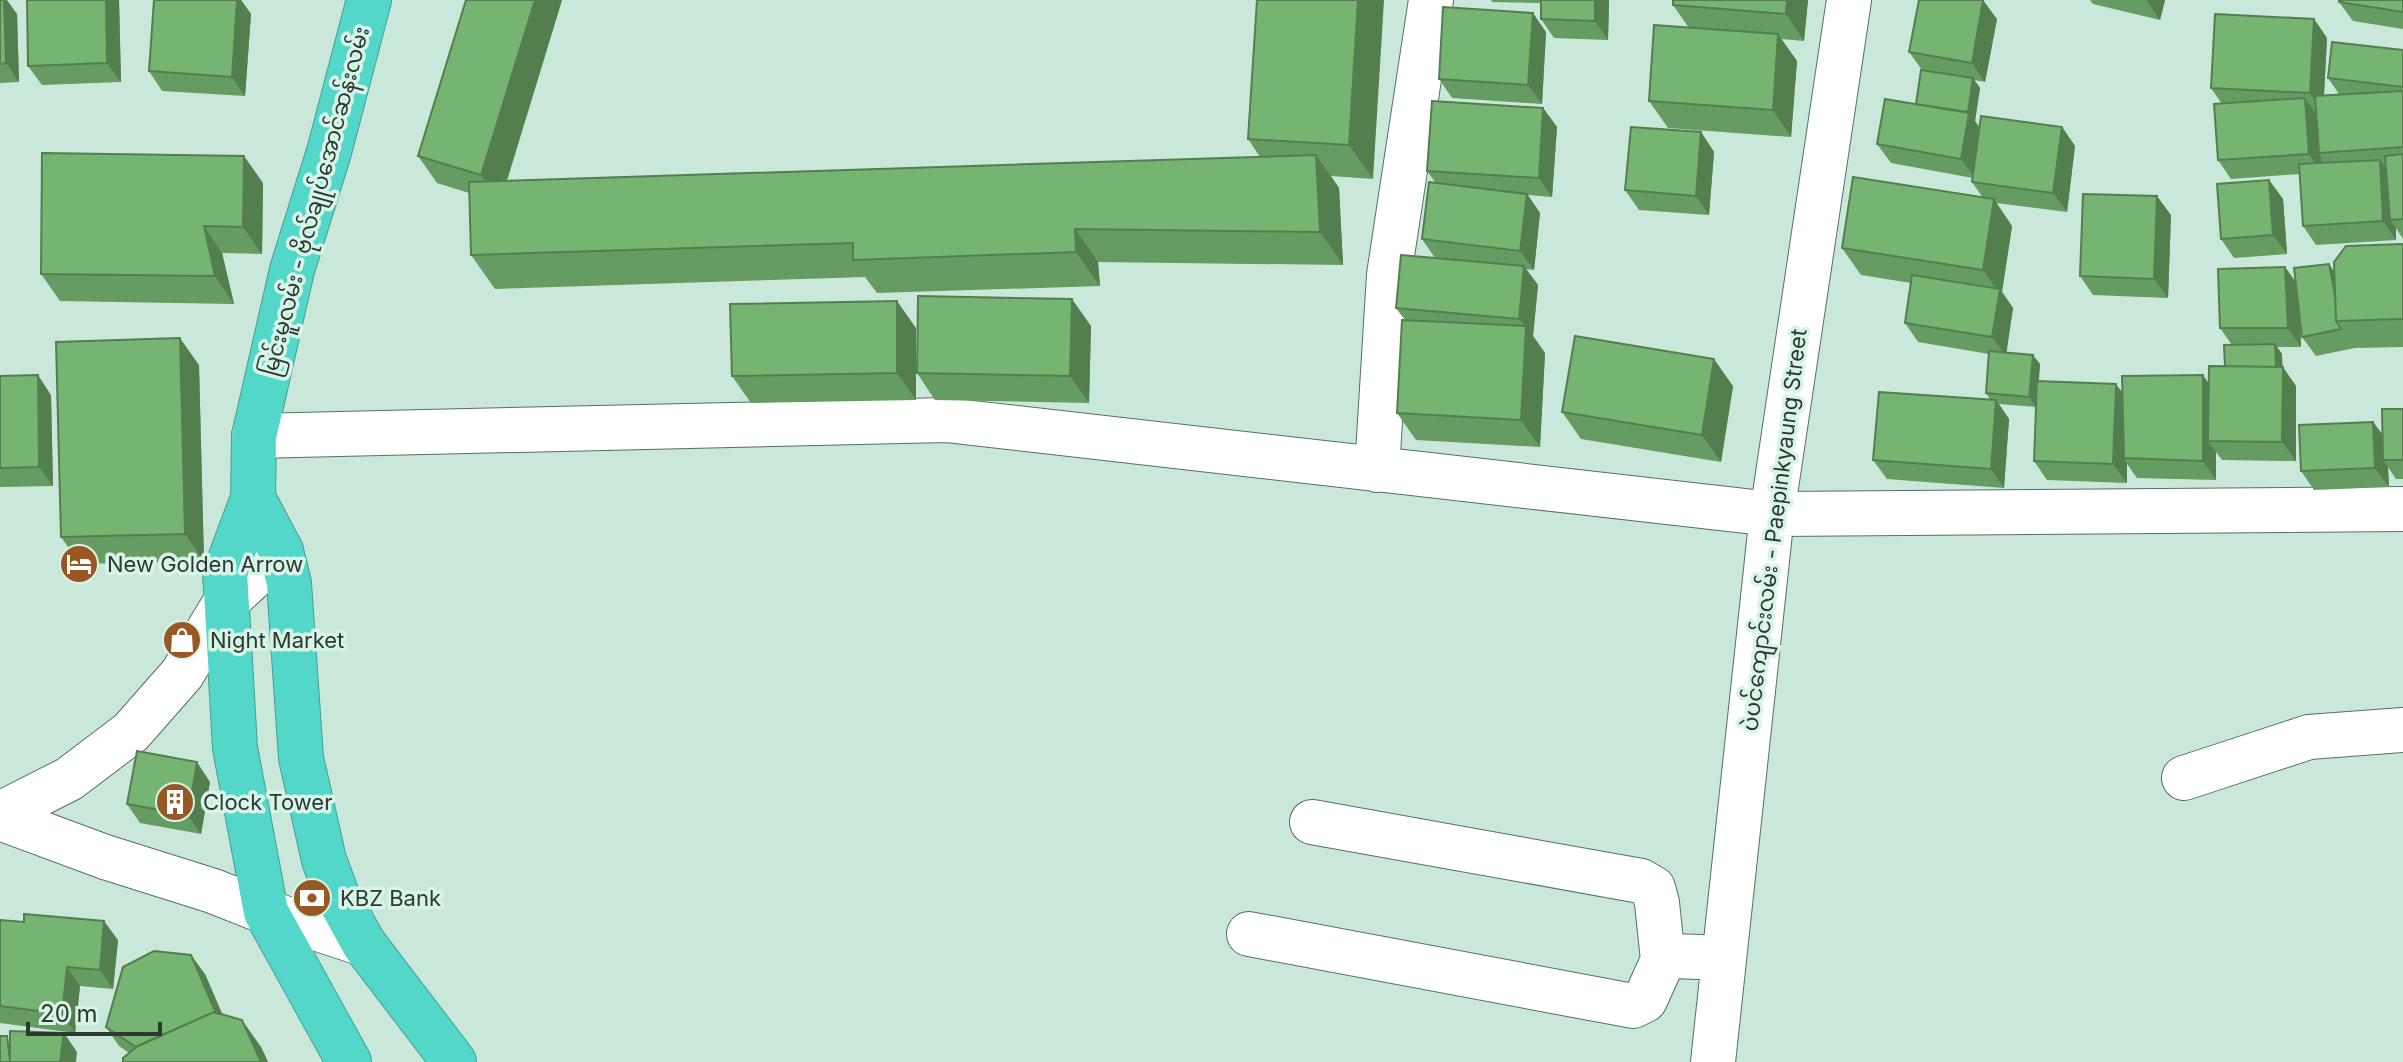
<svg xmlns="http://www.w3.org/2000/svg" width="2403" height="1062" font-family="Inter,'Noto Sans Myanmar',sans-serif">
<rect width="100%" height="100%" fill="#cae8d9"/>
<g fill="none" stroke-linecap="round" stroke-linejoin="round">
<defs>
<path id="minor" d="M254 436 946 420 1772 514 2403 509
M1377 470 1389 275 1431 0
M2184 778 2309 737 2403 730
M0 814 69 779 131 732 182 674 225 603 281 551
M0 818 105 857 213 891 266 912 364 944
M1312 822 1641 881 1653 888 1657 903 1663 960
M1249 934 1633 1006 1645 1000 1663 960 1674 956 1724 958
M1713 1062 1772 514 1849 0"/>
<path id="highway" d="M253 498 281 551 289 583 301 758 324 860 337 895 364 944 454 1062
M349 1062 266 912 235 748 225 573 253 498 254 436 292 270 329 152 369 0"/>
</defs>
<!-- minor casing -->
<use href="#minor" stroke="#557063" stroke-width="46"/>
<!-- highway casing -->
<use href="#highway" stroke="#459f94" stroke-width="46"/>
<!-- minor -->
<use href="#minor" stroke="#fff" stroke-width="44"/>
<!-- highway -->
<use href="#highway" stroke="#52d7c9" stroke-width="44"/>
</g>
<!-- wall -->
<path fill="#659c61" d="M0 0 17 14 19 82 0 83Z
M119 0 121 82 42 85 28 66Z
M154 0H241L251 14 245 96 162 91 149 71Z
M562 0 507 181 1260 157 1248 139 1257 0 1373 179 1331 176 1339 188 1343 265 1098 262 1100 286 877 293 865 277 495 289 471 255 469 193 437 183 418 156Z
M1491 0H1609L1608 40 1554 38 1541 19V3L1492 2Z
M1673 0H1808L1804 41 1781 39 1797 61 1791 137 1668 128 1649 101 1689 28 1673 5Z
M2090 0H2165L2160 20 2093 4Z
M2403 0V29L2353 21 2339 2Z
M1997 19 1985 82 1974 80 1980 88 1975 121 1980 128 2062 127 2075 146 2067 212 1996 203 2012 226 2002 292 2013 308 2006 352 2040 364 2039 381 2123 393 2209 383 2225 366 2232 345 2220 328 2285 267 2296 282 2334 271 2403 244V347L2355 348 2316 356 2302 337 2300 318 2301 347H2277L2282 354V367L2296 386V461L2222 460 2216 452V480L2137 478 2127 464V483L2047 480 2034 461 2036 407 1999 404 2009 419 2004 488 1887 479 1873 460 1990 399 1986 393 1989 354 1918 342 1905 323 1911 283 1861 275 1842 248 1983 198 1972 182 1973 178 1891 163 1877 144 1916 104 1922 70 1909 52Z
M2314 19 2327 38 2324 95 2339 94 2328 78 2403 50V239L2396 228V240L2316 245 2303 226 2300 174 2231 179 2218 160 2222 104 2211 88Z
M1546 32 1542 104 1452 98 1439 79Z
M1543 108 1557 127 1552 197 1528 195 1540 213 1534 270 1526 269 1538 285 1533 336 1545 353 1540 447 1416 440 1397 413 1405 320 1396 308 1435 258 1422 239 1435 182 1427 171Z
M1701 132 1714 152 1709 215 1639 210 1625 190Z
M2269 180 2283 199 2287 254 2234 258 2221 239Z
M263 183 262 254 222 253 234 304 60 301 41 274Z
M2171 215 2168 298 2093 295 2080 276Z
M1091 326 1089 403 935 400 917 373Z
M916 328V400L751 403 732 376Z
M199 365 204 561 80 564 61 537Z
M0 376 51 395 53 486 0 487Z
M1733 386 1721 462 1581 439 1562 412Z
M2403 409V479H2396L2388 467 2389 487 2314 490 2301 471 2373 422 2383 435Z
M210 782 201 834 140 823 127 804Z
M0 920 118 940 113 989 80 986 75 1033 0 1023Z
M205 974 222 1014 261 1047 268 1062H123L129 1053 119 1046 106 1027Z"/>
<!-- shaded-wall -->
<path fill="#537f4f" d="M4 0H7L17 14 19 82 6 63Z
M106 0H119L121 82 107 63Z
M237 0H241L251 14 245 96 232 77Z
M535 0H562L500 202 481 175Z
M1358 0H1384L1373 179 1349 145Z
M1595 0H1609L1608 40 1595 21Z
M1787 0H1808L1804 41 1786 14Z
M1983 0 1997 19 1985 82 1972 63Z
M2147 0H2165L2160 20 2147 1Z
M1533 13 1546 32 1542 104 1528 85Z
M2314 19 2327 38 2323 113 2310 93Z
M1778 34 1797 61 1791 137 1773 110Z
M1973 78 1980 88 1975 121 1982 132 1975 178 1961 159Z
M2305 98 2318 117 2319 153 2321 157 2322 173 2309 154Z
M1543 108 1557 127 1552 197 1539 178Z
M2062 127 2075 146 2067 212 2053 193Z
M1701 132 1714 152 1709 215 1696 196Z
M1316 155 1339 188 1343 265 1320 232Z
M244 156 263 183 262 254 243 227Z
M2380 160 2393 179 2390 220 2396 228V240L2383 221Z
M2269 180 2283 199 2287 254 2273 235Z
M1527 194 1540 213 1534 270 1520 251Z
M2157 196 2171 215 2168 298 2154 279Z
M1994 199 2012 226 2002 292 2013 308 2006 356 1992 337 1999 293 1983 270Z
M204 226 222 253 234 304 215 276Z
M1075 229 1098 262 1100 286 1076 252Z
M2329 264 2342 283 2340 321Z
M1524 266 1538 285 1533 336 1545 353 1540 447 1521 420 1526 328 1519 319Z
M2285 267 2298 286 2301 347 2288 328Z
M1072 299 1091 326 1089 403 1070 376Z
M897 301 916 328V400L897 373Z
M180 338 199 365 204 561 185 534Z
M2275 344 2282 354 2283 378 2276 369Z
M2033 355 2040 364 2036 407 2029 397Z
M1714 359 1733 386 1721 462 1702 435Z
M2283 367 2296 386V461L2282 442Z
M38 375 51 395 53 486 39 467Z
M2203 375 2216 394 2208 441 2216 452V480L2203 461Z
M2116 384 2130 403 2124 458 2127 464V483L2113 464Z
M1996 400 2009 419 2004 488 1991 469Z
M2373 422 2387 441 2383 460 2388 467 2389 487 2375 468Z
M197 762 210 782 201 834 188 815Z
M104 921 118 940 113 989 100 970Z
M191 955 205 974 233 1039 219 1020Z
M67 967 80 986 75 1033 62 1014Z
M242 1020 261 1047 268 1062H261Z
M64 1033 77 1052 76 1062H60Z"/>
<!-- building -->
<path fill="#76b571" stroke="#537f4f" stroke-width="2" d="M0 0H4L6 63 0 64Z
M27 0H106L107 63 28 66Z
M154 0H237L232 77 149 71Z
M466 0H535L481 175 418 156Z
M1257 0H1358L1349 145 1248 139Z
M1541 0H1595V21L1541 19Z
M1673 0H1787L1786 14 1673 5Z
M1919 0H1983L1972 63 1909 52Z
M2339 0H2403V12L2339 2Z
M1443 7 1533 13 1528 85 1439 79Z
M2215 14 2314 19 2310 93 2211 88Z
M1654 25 1778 34 1773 110 1649 101Z
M2332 42 2403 50V87L2328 78Z
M1921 70 1973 78 1968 112 1916 104Z
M2403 91V147L2319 153 2315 96Z
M2305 98 2309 154 2218 160 2214 104Z
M1885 99 1969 113 1961 159 1877 144Z
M1432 101 1543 108 1539 178 1427 171Z
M1981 116 2062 127 2053 193 1972 182Z
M1631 127 1701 132 1696 196 1625 190Z
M42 153 244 156 243 227 204 226 215 276 41 274Z
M2403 154V219L2390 220 2385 156Z
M1316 155 1320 232 1075 229 1076 252 853 260V243L471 255 469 182Z
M2380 160 2383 221 2303 226 2299 164Z
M1853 177 1994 199 1983 270 1842 248Z
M2269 180 2273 235 2221 239 2217 184Z
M1429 182 1527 194 1520 251 1422 239Z
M2083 194 2157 196 2154 279 2080 276Z
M2403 244V319L2336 321 2334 262 2346 246Z
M1401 255 1524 266 1519 319 1396 308Z
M2329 264 2335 295 2336 321 2341 329 2302 337 2294 268Z
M2285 267 2288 328H2220L2218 269Z
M1912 275 2000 289 1992 337 1905 323Z
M918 296 1072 299 1070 376 917 373Z
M897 301V373L732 376 730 304Z
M1402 320 1526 326 1521 420 1397 413Z
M1575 336 1714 359 1702 435 1562 412Z
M180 338 185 534 61 537 56 342Z
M2275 344 2276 367 2225 366 2224 345Z
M1989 351 2033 355 2029 397 1986 393Z
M2209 366 2283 367 2282 442 2208 441Z
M38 375 39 467 0 468V376Z
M2203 375V461L2124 458 2122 376Z
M2037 381 2116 384 2113 464 2034 461Z
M1879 392 1996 400 1991 469 1873 460Z
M2382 409H2403V460H2383Z
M2373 422 2375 468 2301 471 2299 425Z
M137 751 197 762 188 815 127 804Z
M24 914 104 921 100 970 67 967 62 1014 0 1006V920L24 922Z
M154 951 191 955 216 1013 214 1012 136 1047 106 1027 123 967Z
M214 1012 242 1020 261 1062H123V1058L139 1045Z
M10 1031 64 1033 60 1062H0V1036H7L10 1061Z"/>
<!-- icons -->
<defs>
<symbol id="hotel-disc" viewBox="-11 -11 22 22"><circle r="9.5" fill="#995823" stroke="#d7f5e6"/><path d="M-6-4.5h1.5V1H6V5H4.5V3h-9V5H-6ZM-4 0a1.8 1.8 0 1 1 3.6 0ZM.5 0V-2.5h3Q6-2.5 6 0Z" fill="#fff"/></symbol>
<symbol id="shop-disc" viewBox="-11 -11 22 22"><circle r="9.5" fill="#995823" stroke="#d7f5e6"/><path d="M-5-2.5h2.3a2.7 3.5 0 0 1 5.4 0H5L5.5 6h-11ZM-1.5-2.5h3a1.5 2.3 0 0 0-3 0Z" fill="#fff"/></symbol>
<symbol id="building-disc" viewBox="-11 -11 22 22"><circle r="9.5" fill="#995823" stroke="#d7f5e6"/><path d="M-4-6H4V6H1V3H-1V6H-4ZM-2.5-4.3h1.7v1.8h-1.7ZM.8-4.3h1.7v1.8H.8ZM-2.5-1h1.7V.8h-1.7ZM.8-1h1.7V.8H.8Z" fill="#fff"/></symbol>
<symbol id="bank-disc" viewBox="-11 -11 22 22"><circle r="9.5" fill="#995823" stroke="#d7f5e6"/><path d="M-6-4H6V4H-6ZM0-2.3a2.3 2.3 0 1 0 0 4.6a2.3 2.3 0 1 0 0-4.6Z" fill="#fff"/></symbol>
</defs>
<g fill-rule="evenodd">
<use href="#hotel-disc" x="57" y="542" width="44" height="44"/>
<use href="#shop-disc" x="160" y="618" width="44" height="44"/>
<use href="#building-disc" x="153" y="780" width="44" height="44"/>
<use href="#bank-disc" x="290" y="876" width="44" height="44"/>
</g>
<g text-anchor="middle" stroke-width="7" stroke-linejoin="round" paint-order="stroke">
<!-- street labels -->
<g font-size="22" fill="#2d3833" stroke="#d7f5e6">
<text transform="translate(315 201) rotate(-75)" y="8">မြင်းမူလမ်း - ဗိုလ်ချုပ်အောင်ဆန်းလမ်း</text>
<text transform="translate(1774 530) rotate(-83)" y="8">ပဲပင်ကျောင်းလမ်း - Paepinkyaung Street</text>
</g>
<!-- poi labels -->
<g font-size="22" fill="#2d3833" stroke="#d7f5e6" text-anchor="start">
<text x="107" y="572">New Golden Arrow</text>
<text x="210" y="648">Night Market</text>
<text x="203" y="810">Clock Tower</text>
<text x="340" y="906">KBZ Bank</text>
</g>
</g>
<!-- scale -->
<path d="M28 1022v12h132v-12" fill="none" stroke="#2d3833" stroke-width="4"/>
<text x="40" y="1022" font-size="24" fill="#2d3833" stroke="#d7f5e6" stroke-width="6" paint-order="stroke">20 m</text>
</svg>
